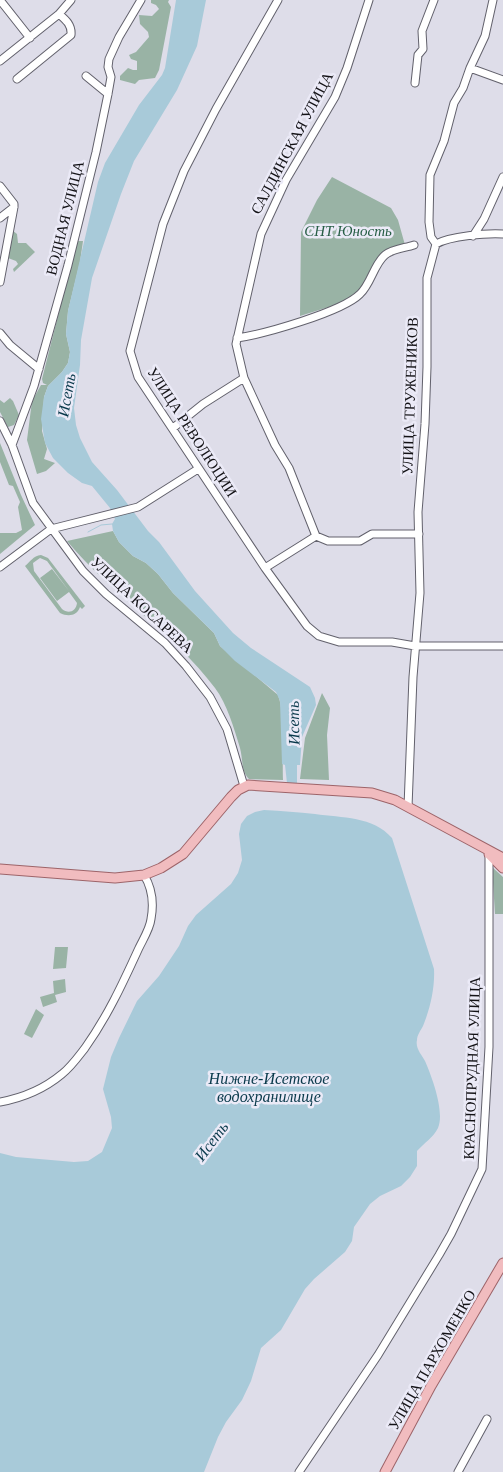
<svg xmlns="http://www.w3.org/2000/svg" width="503" height="1472" font-family="'Times New Roman',serif">
<rect width="100%" height="100%" fill="#dedde9"/>
<!-- green -->
<path fill="#99b3a5" fill-rule="evenodd" d="M151 0H169L168 2 171 7 159 70 155 78 139 80 135 84 120 80V76L128 68 133 70H137V61L131 59 129 55 136 52 149 37 148 32 140 24 139 15 152 16 159 9 156 5 151 3Z
M332 177 391 208 398 220 405 245 384 252 358 293 335 305 300 316 301 232 317 200Z
M12 230 17 234 18 243H26L35 252 14 272 13 269 18 264 16 261 8 258Z
M77 241H83L80 262 68 311 66 334 70 352 68 363 62 372 48 386 44 397 42 431 47 449 44 459 55 463 46 471 37 474 27 440 32 401 41 385H47L43 383 42 379Z
M10 398 13 401 19 415 14 425 8 427 0 412V400L4 403Z
M0 443 21 495 35 525 0 554V533H16L22 530 18 507 20 502 13 486 9 485 0 462Z
M113 531 119 542 133 556 146 563 158 574 173 593 214 633 220 646 278 695C285 712 282 759 283 780L249 779C241 771 243 759 240 748 234 728 227 704 215 688 173 632 111 594 67 541Z
M41 555 48 558 85 606 82 609 80 607C77 616 68 617 60 613L25 566C30 562 33 556 41 555ZM40 558 47 561 69 591 52 569 40 578 57 601 69 592 77 603C76 612 68 614 62 609L34 571 33 563Z
M322 693 330 708 327 735 329 780 300 779 305 738Z
M492 867 503 877V914H495Z
M55 947H68L66 968 53 969Z
M65 979 66 992 55 995 57 1002 43 1007 40 997 54 993 53 981Z
M36 1009 44 1015 32 1038 24 1034Z"/>
<!-- water -->
<path fill="#a8cad9" d="M176 0H206L197 46 177 90 134 161 121 194 92 278 81 340 80 365 74 408 76 425 80 438 92 462 117 490 148 531 159 542 195 591 233 633 251 648 310 687 315 698 316 705 302 737 300 765H297V783H287L285 765 282 764 280 701 276 692 235 661 220 646 214 633 173 593 158 574 146 563 133 556 119 542 113 531 112 524 115 519 110 508 92 486 82 483 68 473 53 458 45 443 41 419 44 397 48 386 62 372 68 363 70 352 66 334 68 311 98 182 105 163 139 105 162 75 165 68Z
M264 810C282 811 298 812 315 814 342 818 373 816 392 838L434 969C435 988 430 1009 423 1026 421 1030 417 1035 417 1040 415 1048 422 1055 425 1061 432 1077 445 1112 438 1128 433 1138 424 1143 417 1151V1166L410 1177 401 1186 380 1196 370 1204 354 1227 352 1241 345 1252 314 1279 305 1289 281 1330 261 1348 251 1381 242 1400 226 1422 218 1437 204 1472H0V1153L16 1157 74 1162 88 1161 102 1152 112 1128 111 1117 103 1089 111 1057 119 1038 137 1001 159 976 179 946 188 926 196 915 231 884 238 873 242 860 239 834 241 824 247 816 255 812Z"/>
<g fill="none" stroke-linecap="round" stroke-linejoin="round">
<!-- stream -->
<path stroke="#a8cad9" stroke-width="1" d="M88 532 101 525 112 524"/>
<defs>
<path id="minor" d="M0 0 30 38
M278 0 216 109 184 171 163 224 130 351 138 377 265 568 307 626 319 636 339 642H392L415 646H503
M369 0 347 68 335 97 286 180 261 234 236 344 244 378 275 445 289 468 316 536 328 541H360L372 534H419
M0 61 59 14 71 0
M470 68 503 80
M86 76 108 94
M17 79 71 35C72 25 66 20 59 14
M415 83 418 55 423 49 422 31 434 0
M0 186 14 204V207
M0 218 14 207
M473 236 484 219 503 177
M436 244C450 236 487 233 503 234
M0 282 14 207
M0 333 10 345 39 369
M237 338C264 334 342 312 360 294 371 284 374 264 385 255 392 249 405 248 414 245
M0 421 12 445 33 503 83 571 106 594 165 643 186 666 210 697 227 729 244 786
M173 428 203 404 244 378
M12 445 34 386 68 265 96 152 108 94 111 77 108 67 109 59 119 37 141 0
M0 567 51 529 138 507 198 469
M265 568 316 536
M408 807 413 677 420 593 418 512 425 424 427 367V278L436 244 431 237 429 222 430 175 444 141 454 103 463 88 470 68 485 36 493 0
M0 1102C22 1098 44 1089 62 1074 71 1067 78 1057 85 1048 107 1017 122 985 138 950 142 941 150 929 151 919 154 903 152 888 144 875
M299 1472 378 1355 439 1255 451 1234 482 1169 489 1047V854
M458 1472 487 1419"/>
<path id="major" d="M489 854 503 868
M0 869 115 878 144 875 161 868 183 854 231 797 238 790 248 785 372 793 395 800 503 858
M385 1472 431 1386 503 1263"/>
</defs>
<!-- minor casing -->
<use href="#minor" stroke="#62616c" stroke-width="9"/>
<!-- major casing -->
<use href="#major" stroke="#9d6469" stroke-width="11"/>
<!-- minor -->
<use href="#minor" stroke="#fff" stroke-width="7"/>
<!-- major -->
<use href="#major" stroke="#f1bcbf" stroke-width="9"/>
</g>
<g text-anchor="middle" stroke-width="5" stroke-linejoin="round" paint-order="stroke">
<!-- street labels -->
<g font-size="15" fill="#131216" stroke="#ebeaf7">
<text transform="translate(292 143) rotate(-62)" y="5">САЛДИНСКАЯ УЛИЦА</text>
<text transform="translate(65 218) rotate(-76)" y="5">ВОДНАЯ УЛИЦА</text>
<text transform="translate(410 396) rotate(-88)" y="5">УЛИЦА ТРУЖЕНИКОВ</text>
<text transform="translate(192 432) rotate(57)" y="5">УЛИЦА РЕВОЛЮЦИИ</text>
<text transform="translate(142 605) rotate(43)" y="5">УЛИЦА КОСАРЕВА</text>
<text transform="translate(472 1068) rotate(-88)" y="5">КРАСНОПРУДНАЯ УЛИЦА</text>
<text transform="translate(432 1360) rotate(-60)" y="5">УЛИЦА ПАРХОМЕНКО</text>
</g>
<!-- park labels -->
<g font-size="15" font-style="italic" fill="#275e46" stroke="#ebeaf7">
<text x="348" y="236">СНТ Юность</text>
</g>
<!-- water labels -->
<g font-size="16" font-style="italic" fill="#09394b" stroke="#ebeaf7">
<text transform="translate(66 395) rotate(-80)" y="6">Исеть</text>
<text transform="translate(293 723) rotate(-91)" y="6">Исеть</text>
<text x="269" y="1084">Нижне-Исетское<tspan x="269" dy="18">водохранилище</tspan></text>
<text transform="translate(211 1141) rotate(-53)" y="6">Исеть</text>
</g>
</g>
</svg>
